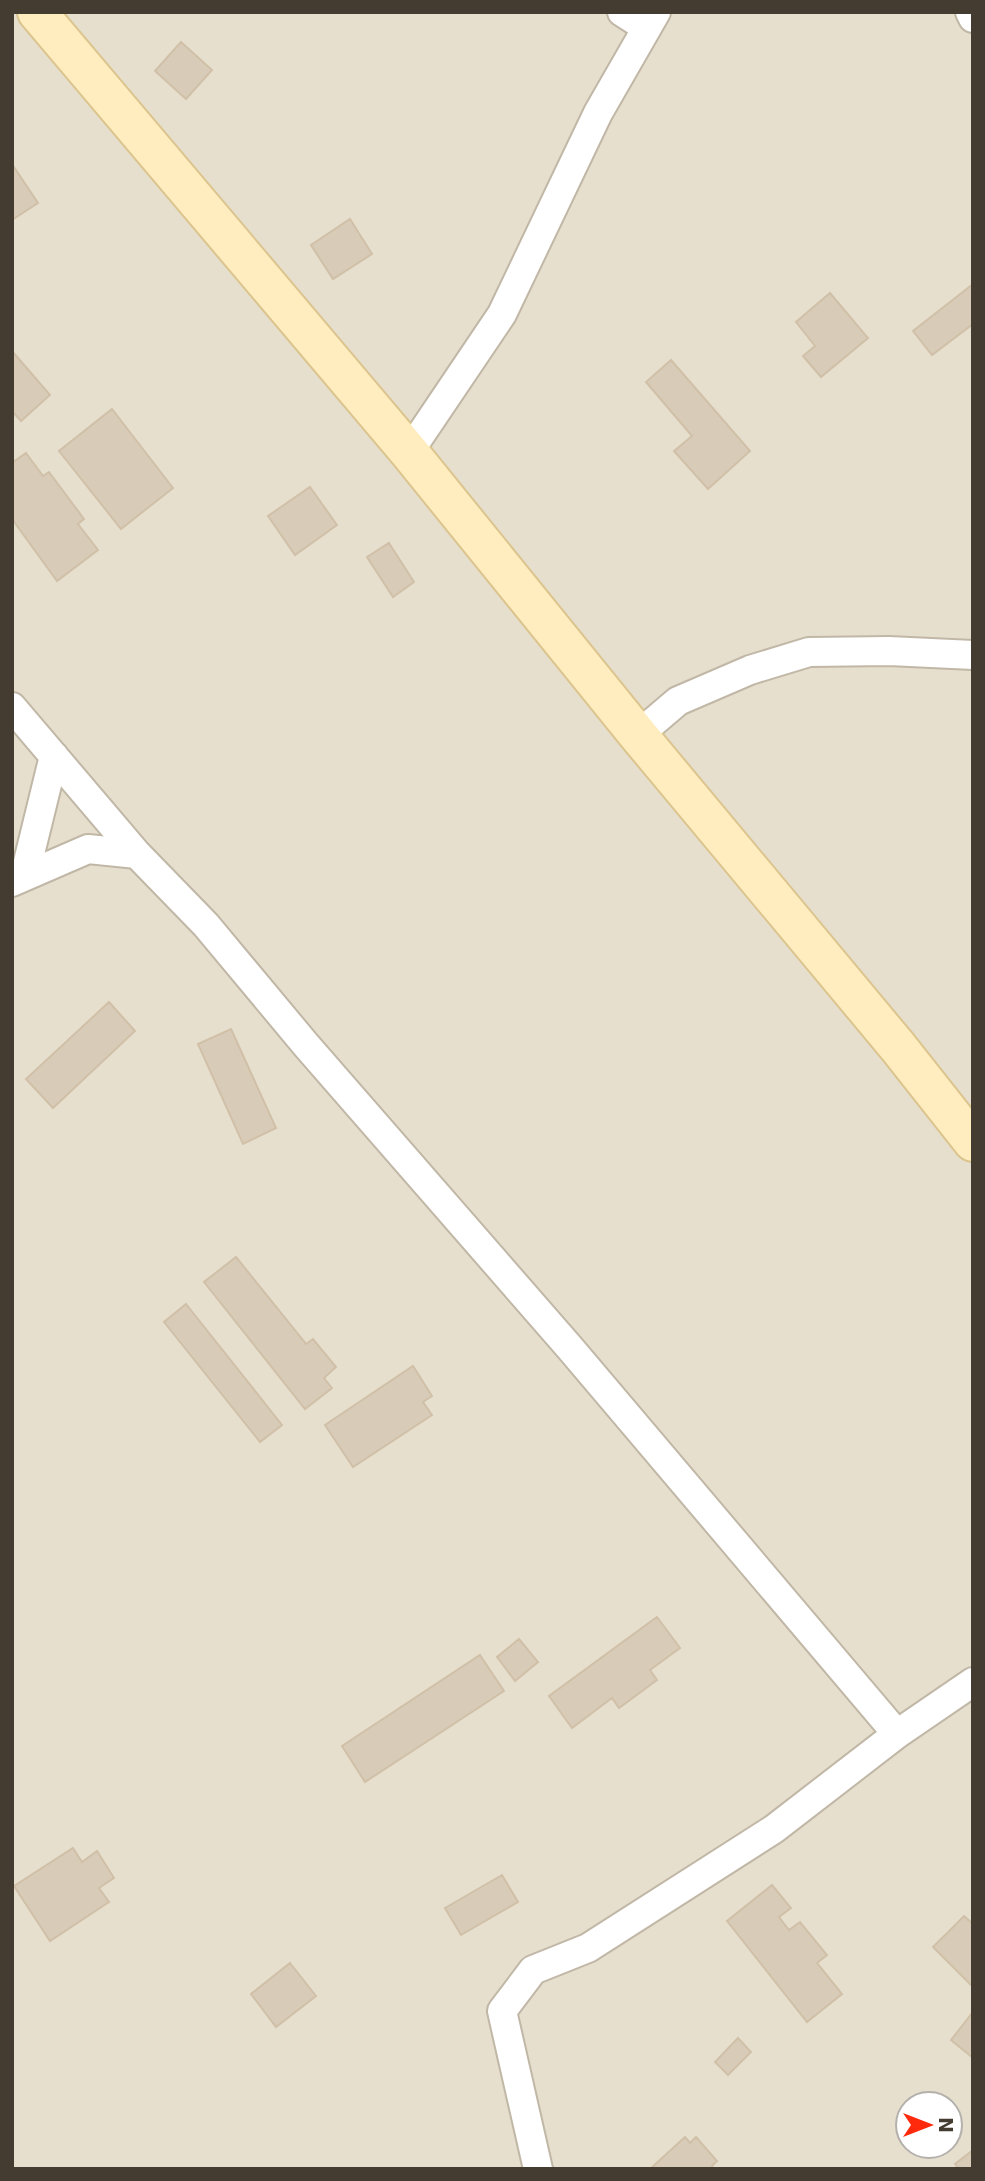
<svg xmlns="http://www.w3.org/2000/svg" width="985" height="2181" font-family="'DejaVu Sans',sans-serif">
<rect width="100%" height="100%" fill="#f3ede1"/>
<!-- residential -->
<path fill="#e7dfce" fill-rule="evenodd" d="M12 12H973V2169H12ZM908 2104H950V2146H908Z"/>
<!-- building -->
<path fill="#d8cbb8" stroke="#d1c0a8" stroke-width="2" d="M181 42 212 70 186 99 155 71Z
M12 164 38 203 12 220Z
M350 219 372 254 333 279 311 245Z
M973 284V324L932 355 913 331Z
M830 293 868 338 821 377 803 356 815 346 796 322Z
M12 351 50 395 21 421 12 411Z
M671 360 750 451 708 489 674 451 692 436 646 382Z
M112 409 173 488 121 529 59 451Z
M26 453 43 476 49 472 84 519 78 524 98 550 57 581 12 519V463Z
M310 487 337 525 295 555 268 516Z
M389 543 414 582 393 597 367 557Z
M109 1002 135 1031 53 1108 26 1079Z
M231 1029 276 1128 243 1144 198 1044Z
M236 1257 306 1344 313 1339 336 1367 324 1378 332 1388 305 1409 204 1282Z
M186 1304 282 1425 260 1442 164 1322Z
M413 1366 432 1396 423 1402 432 1415 353 1467 325 1425Z
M657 1617 680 1648 650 1670 657 1680 619 1708 612 1698 572 1728 549 1696Z
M519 1639 538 1662 515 1681 497 1657Z
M480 1655 504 1691 365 1782 342 1746Z
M73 1848 82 1862 97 1851 114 1878 99 1888 109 1902 50 1941 14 1886Z
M502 1875 518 1902 461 1935 445 1908Z
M772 1885 791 1908 779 1917 789 1930 800 1922 827 1955 817 1963 842 1994 807 2022 727 1921Z
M964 1916 973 1924V1987L933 1947Z
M290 1963 316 1996 276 2027 251 1994Z
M973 2012V2058L951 2040Z
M738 2038 751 2052 728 2075 715 2062Z
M685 2137 690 2143 696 2137 717 2161 712 2166 714 2169H650Z
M973 2150V2169H959L955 2164Z"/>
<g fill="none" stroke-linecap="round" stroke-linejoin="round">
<defs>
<path id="street" d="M622 12 647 28
M970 12 973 18
M409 452 502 314 598 113 656 12
M12 707 137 854 206 925 306 1045 570 1348 897 1734
M638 735 678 701 750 670 809 652 889 651 973 655
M25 874 54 756
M12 882 88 849 137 854
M538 2169 502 2011 533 1970 588 1948 774 1829 897 1734 973 1682"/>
<path id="secondary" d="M37 12 409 452 638 735 898 1047 973 1142"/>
</defs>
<!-- street casing -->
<use href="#street" stroke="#c1b7a6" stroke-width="32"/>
<!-- secondary casing -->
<use href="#secondary" stroke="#dbc48d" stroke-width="42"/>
<!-- street -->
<use href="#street" stroke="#fff" stroke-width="28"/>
<!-- secondary -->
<use href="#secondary" stroke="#ffedbf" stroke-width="38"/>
</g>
<!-- border -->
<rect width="985" height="2181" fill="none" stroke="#443c31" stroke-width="28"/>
<!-- north arrow -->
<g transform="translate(929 2125) rotate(90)"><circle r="33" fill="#ffffff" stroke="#b4b1ad" stroke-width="2"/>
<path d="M0-5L12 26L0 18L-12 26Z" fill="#ff290c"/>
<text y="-10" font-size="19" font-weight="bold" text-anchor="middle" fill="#443c31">N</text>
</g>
</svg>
